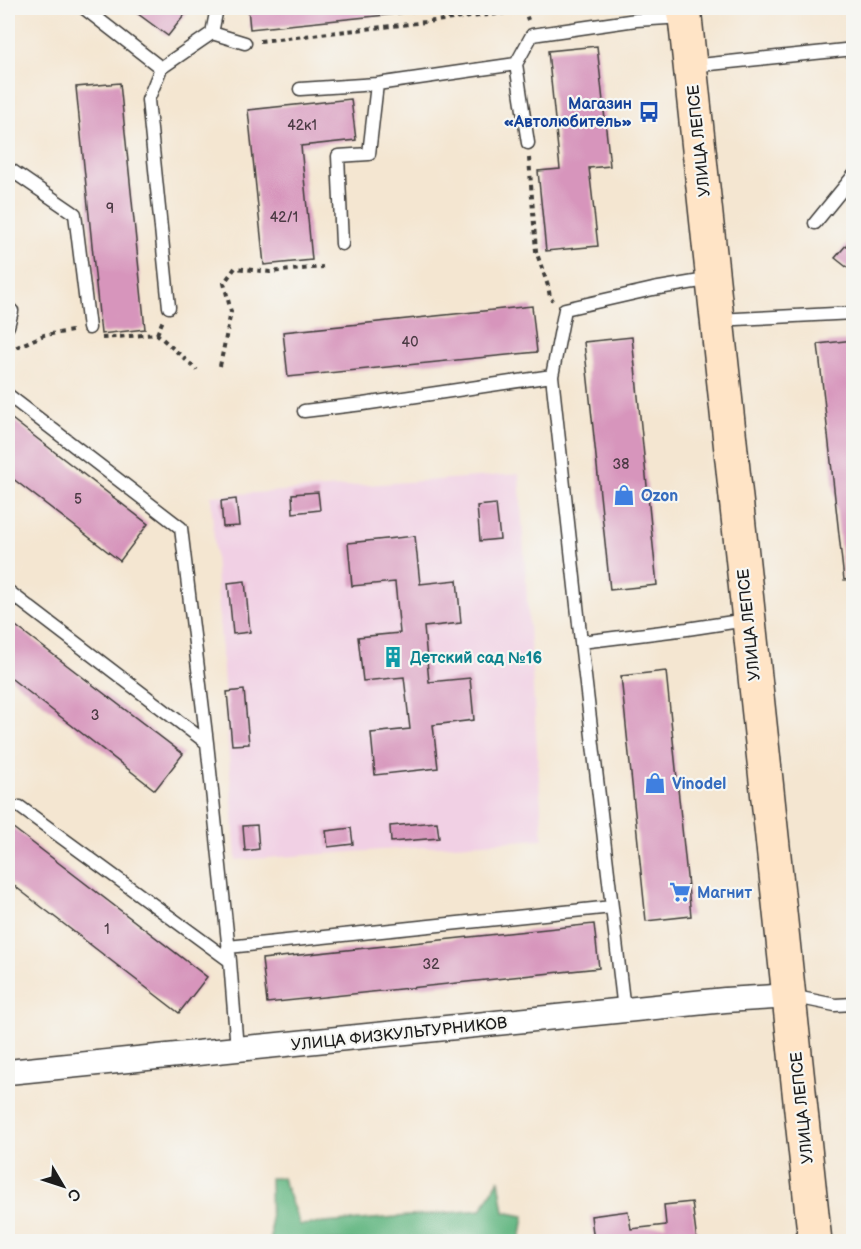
<svg xmlns="http://www.w3.org/2000/svg" width="861" height="1249" font-family="'Balsamiq Sans',sans-serif">
<rect width="100%" height="100%" fill="#f6f6f2"/>
<filter id="ink" filterUnits="userSpaceOnUse"><feTurbulence type="fractalNoise" baseFrequency=".0167" numOctaves="2"/><feDisplacementMap in="SourceGraphic" scale="12" xChannelSelector="R" yChannelSelector="G"/><feConvolveMatrix kernelMatrix="1 2 1 2 8 2 1 2 1" color-interpolation-filters="sRGB"/></filter>
<filter id="wash" filterUnits="userSpaceOnUse"><feTurbulence type="fractalNoise" baseFrequency=".008" numOctaves="4" result="noise"/><feDisplacementMap in="SourceGraphic" scale="24" xChannelSelector="R" yChannelSelector="G"/><feGaussianBlur stdDeviation="1.35" result="paint"/><feColorMatrix in="noise" values="0 0 0 0 0 0 0 0 0 0 0 0 0 0 0 0 0 1.4 0 .05"/><feComposite in="paint" operator="in"/></filter>
<g filter="url(#wash)">
<rect width="100%" height="100%" fill="#f4e6d1"/>
<!-- built -->
<path fill="#f1d0e4" d="M519 474 543 839 236 860 211 496Z"/>
<!-- forest -->
<path fill="#66b884" stroke="#416a50" stroke-width="1.5" d="M270 1178H282L300 1225 481 1210 499 1180 504 1212 524 1216 520 1241H316V1240L307 1242 271 1241Z"/>
<g id="blocks">
<!-- building -->
<path fill="#d795bc" d="M130 8H190L168 36Z
M248 8H444V9L250 29Z
M597 46 610 166 589 168 598 246 546 251 538 171 560 169 548 51Z
M120 83 145 329 101 334 76 87Z
M351 99 356 140 301 146 312 260 264 265 248 110Z
M854 236V273L835 258Z
M532 306 537 352 288 377 283 332Z
M632 337 657 585 610 590 584 342Z
M854 340V579L844 580 818 344Z
M8 416 148 524 120 561 8 475Z
M318 492 320 510 293 513 292 494Z
M236 499 239 526 223 527 221 501Z
M496 504 500 539 480 541 477 506Z
M415 536 420 584 457 580 461 623 424 627 429 682 470 678 474 720 433 725 438 768 375 775 371 733 410 729 404 677 363 681 358 637 400 633 395 582 352 586 348 543Z
M245 581 250 632 233 634 228 583Z
M8 620 183 754 155 790 8 676Z
M666 671 691 916 646 921 621 676Z
M244 690 249 744 232 745 227 692Z
M437 822 439 838 391 842 390 826Z
M8 824 207 977 179 1013 8 881Z
M257 825 259 849 245 851 243 826Z
M351 828 353 844 328 847 326 831Z
M594 924 599 968 267 1003 262 959Z
M692 1202 697 1242H594L591 1216 628 1211 631 1229 666 1225 664 1205Z"/>
</g>
</g>
<g filter="url(#ink)">
<use href="#blocks" fill-opacity="0" stroke="#3c3a37" stroke-width="1.5"/>
<g fill="none" stroke-linecap="round" stroke-linejoin="round">
<defs>
<path id="service" d="M84 8 161 68 148 100 169 307
M212 33 245 43
M691 66 854 49
M161 68 212 33 217 8
M300 89 377 84 516 64
M528 143 516 64 532 35 636 20 683 17
M8 168 75 214 89 328
M815 223 854 175
M342 244 338 156 369 154 377 84
M8 308 12 311 8 326
M717 320 854 313
M8 395 181 528 207 743
M304 411 363 404 552 376
M8 591 207 743 230 961 20 807
M581 642 687 629 746 620
M228 947 612 907
M230 961 237 1049
M791 996 835 1005 854 1004
M624 1010 581 642 552 376 565 309 653 289 712 279"/>
<path id="minor" d="M8 1072 725 1000 790 996"/>
<path id="secondary" d="M684 8C726 419 772 830 815 1242"/>
</defs>
<!-- service casing -->
<use href="#service" stroke="#3c3a37" stroke-width="15"/>
<!-- minor casing -->
<use href="#minor" stroke="#3c3a37" stroke-width="27"/>
<!-- secondary casing -->
<use href="#secondary" stroke="#3c3a37" stroke-width="36"/>
<!-- path -->
<path stroke="#3c3a37" stroke-width="4" stroke-dasharray="4.5 4.5" stroke-linecap="butt" d="M524 8 528 20
M260 41 505 13 510 8
M529 158 536 251 548 286 550 297 553 300
M157 334 163 320
M102 338 157 334 197 370
M8 351 44 335 72 331
M220 366 231 312 224 283 235 268 270 272 323 267"/>
<!-- service -->
<use href="#service" stroke="#fff" stroke-width="12"/>
<!-- minor -->
<use href="#minor" stroke="#fff" stroke-width="24"/>
<!-- secondary -->
<use href="#secondary" stroke="#ffe4c6" stroke-width="33"/>
</g>
</g>
<!-- icons -->
<defs>
<symbol id="bus-bare" viewBox="-9 -9 18 18"><path d="M-5-6H5V4H4V6H2V4H-2V6H-4V4H-5ZM-3.5-4V0h7V-4ZM-3.5 1.2v1.5H-2V1.2ZM2 1.2v1.5H3.5V1.2Z" fill="#1a4fb4" stroke="#f6f6f2" stroke-width="2.5" paint-order="stroke"/></symbol>
<symbol id="shop-bare" viewBox="-9 -9 18 18"><path d="M-5-2.5h2.3a2.7 3.5 0 0 1 5.4 0H5L5.5 6h-11ZM-1.5-2.5h3a1.5 2.3 0 0 0-3 0Z" fill="#3f7fe0" stroke="#f6f6f2" stroke-width="2.5" paint-order="stroke"/></symbol>
<symbol id="building-bare" viewBox="-9 -9 18 18"><path d="M-4-6H4V6H1V3H-1V6H-4ZM-2.5-4.3h1.7v1.8h-1.7ZM.8-4.3h1.7v1.8H.8ZM-2.5-1h1.7V.8h-1.7ZM.8-1h1.7V.8H.8Z" fill="#0f9aa8" stroke="#f6f6f2" stroke-width="2.5" paint-order="stroke"/></symbol>
<symbol id="supermarket-bare" viewBox="-9 -9 18 18"><path d="M-6-5.5h2.5l.6 2H6L4.5 2H-2.5L-4.4-4H-6ZM-1.5 3.2a1.3 1.3 0 1 0 .1 0ZM3 3.2a1.3 1.3 0 1 0 .1 0Z" fill="#3f7fe0" stroke="#f6f6f2" stroke-width="2.5" paint-order="stroke"/></symbol>
</defs>
<g fill-rule="evenodd">
<use href="#bus-bare" x="634" y="97" width="30" height="30"/>
<use href="#shop-bare" x="609" y="480" width="30" height="30"/>
<use href="#building-bare" x="378" y="642" width="30" height="30"/>
<use href="#shop-bare" x="640" y="768" width="30" height="30"/>
<use href="#supermarket-bare" x="665" y="877" width="30" height="30"/>
</g>
<g text-anchor="middle" stroke-width="4.5" stroke-linejoin="round" paint-order="stroke">
<!-- number labels -->
<g font-size="14" fill="#4b3a44">
<text x="302" y="130">42к1</text>
<text x="110" y="213">9</text>
<text x="284" y="222">42/1</text>
<text x="410" y="347">40</text>
<text x="621" y="469">38</text>
<text x="78" y="504">5</text>
<text x="95" y="720">3</text>
<text x="107" y="934">1</text>
<text x="431" y="969">32</text>
</g>
<!-- transit labels -->
<g font-size="16" font-weight="bold" fill="#164399" stroke="#f6f6f2" text-anchor="end">
<text x="632" y="109">Магазин<tspan x="632" dy="18">«Автолюбитель»</tspan></text>
</g>
<!-- street labels -->
<g font-size="16" fill="#1c1c1c" stroke="#f6f6f2">
<text transform="translate(698 141) rotate(-96)" y="6">УЛИЦА ЛЕПСЕ</text>
<text transform="translate(748 625) rotate(-96)" y="6">УЛИЦА ЛЕПСЕ</text>
<text transform="translate(399 1033) rotate(-6)" y="6">УЛИЦА ФИЗКУЛЬТУРНИКОВ</text>
<text transform="translate(801 1108) rotate(-96)" y="6">УЛИЦА ЛЕПСЕ</text>
</g>
<!-- shop labels -->
<g font-size="16" font-weight="bold" fill="#366cbe" stroke="#f6f6f2" text-anchor="start">
<text x="641" y="501">Ozon</text>
<text x="672" y="789">Vinodel</text>
<text x="697" y="898">Магнит</text>
</g>
<!-- culture labels -->
<g font-size="16" font-weight="bold" fill="#0d838f" stroke="#f6f6f2" text-anchor="start">
<text x="410" y="663">Детский сад №16</text>
</g>
</g>
<!-- margin -->
<rect width="861" height="1249" fill="none" stroke="#f6f6f2" stroke-width="30"/>
<!-- north arrow -->
<g transform="translate(63 1186) rotate(129)" stroke="#f6f6f2" stroke-width="4.5" paint-order="stroke">
<path d="M0-4.5L10 22L0 15L-10 22Z" fill="#1c1c1c"/>
<text y="-9" font-size="16" font-weight="bold" text-anchor="middle" fill="#1c1c1c">С</text>
</g>
</svg>
